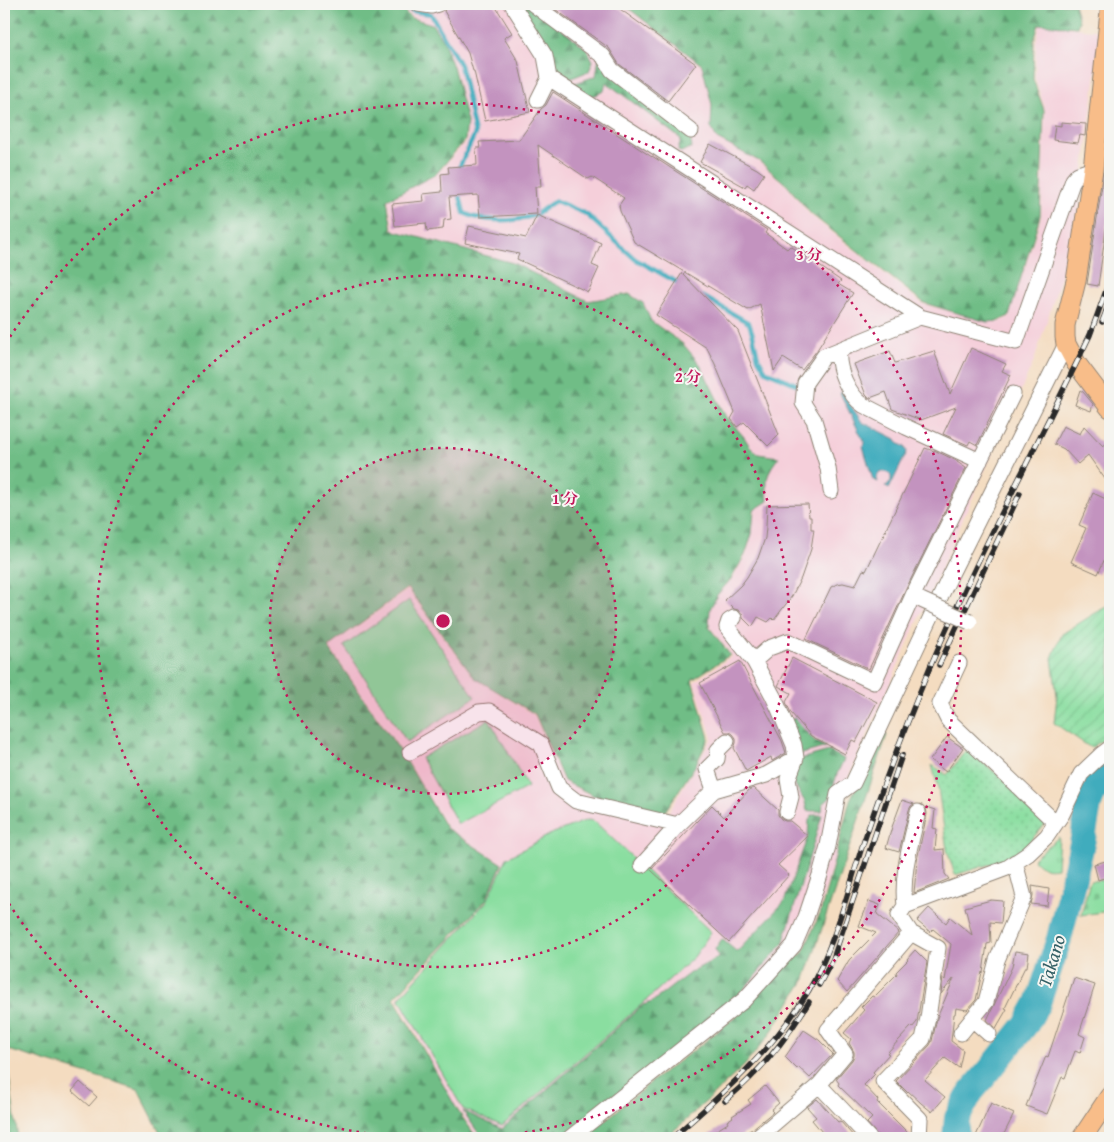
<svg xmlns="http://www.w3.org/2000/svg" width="1114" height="1142" font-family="'Gentium Book Plus','Noto Serif JP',serif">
<defs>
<pattern id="grass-dots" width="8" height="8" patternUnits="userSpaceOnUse" patternTransform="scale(1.25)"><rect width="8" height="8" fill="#8adea0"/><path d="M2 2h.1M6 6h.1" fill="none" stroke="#77bf8a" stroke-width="1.8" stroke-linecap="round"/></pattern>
<pattern id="forest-firs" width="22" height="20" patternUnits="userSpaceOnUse" patternTransform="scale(1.25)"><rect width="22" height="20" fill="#6fbd86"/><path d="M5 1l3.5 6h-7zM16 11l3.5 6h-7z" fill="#5b9a6e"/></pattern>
<pattern id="cemetery-stones" width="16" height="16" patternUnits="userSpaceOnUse" patternTransform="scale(1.25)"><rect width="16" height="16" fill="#8adea0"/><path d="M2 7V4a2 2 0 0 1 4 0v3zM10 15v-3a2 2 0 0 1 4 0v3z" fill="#77bf8a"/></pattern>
<pattern id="park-tufts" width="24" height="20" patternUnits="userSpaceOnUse" patternTransform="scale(1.25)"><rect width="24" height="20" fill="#8adea0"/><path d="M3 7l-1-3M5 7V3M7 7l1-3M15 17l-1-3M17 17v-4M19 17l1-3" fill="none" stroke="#77bf8a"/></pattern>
<pattern id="garden-furrows" width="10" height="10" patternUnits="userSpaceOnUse" patternTransform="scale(1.25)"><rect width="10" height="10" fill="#8adea0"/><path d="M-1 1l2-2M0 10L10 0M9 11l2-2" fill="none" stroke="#77bf8a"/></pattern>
</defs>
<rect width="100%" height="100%" fill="#f6f6f2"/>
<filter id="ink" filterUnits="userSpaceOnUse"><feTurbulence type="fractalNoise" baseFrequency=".02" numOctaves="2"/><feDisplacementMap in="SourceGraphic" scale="10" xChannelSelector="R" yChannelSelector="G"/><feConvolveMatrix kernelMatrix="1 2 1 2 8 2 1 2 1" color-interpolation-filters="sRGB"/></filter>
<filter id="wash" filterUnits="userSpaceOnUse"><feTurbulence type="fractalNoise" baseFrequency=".0096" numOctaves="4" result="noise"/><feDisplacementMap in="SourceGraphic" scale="20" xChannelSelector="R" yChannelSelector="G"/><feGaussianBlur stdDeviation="1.12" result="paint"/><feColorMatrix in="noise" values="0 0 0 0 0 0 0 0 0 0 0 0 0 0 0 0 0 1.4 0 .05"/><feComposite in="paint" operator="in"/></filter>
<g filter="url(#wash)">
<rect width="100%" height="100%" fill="#f4dcc0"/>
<!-- built -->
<path fill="#f5cfda" d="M398 4H622L702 66 712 106 711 128 717 139 758 161 787 186 810 215 923 304 988 322H999L1009 317 1041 217 1045 110 1035 78 1036 41 1040 24 1101 31 1077 227 1034 361 965 514 847 781 846 801 835 855 819 911 802 951 781 964 579 1138H478L453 1102 397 998 486 901 503 864 447 828 404 755 329 647 408 590 474 678 534 715 563 781 608 804 666 816 712 738 694 682 732 656 710 627V610L717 595 732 579 746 555 752 534 760 465 758 454 749 445 744 437 726 415 700 364 683 343 651 321 643 303 629 293 588 301 513 263 393 230 388 200 437 174 466 141 467 122 455 70 444 42 432 24 411 17Z"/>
<!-- grass -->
<path fill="url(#grass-dots)" stroke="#5a8466" d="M966 750 1000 776 1048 823 1045 824 1024 848 997 862 955 875 947 850 938 788 932 765 947 775Z"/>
<!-- forest -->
<path fill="url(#forest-firs)" stroke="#4d7458" d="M4 4H397L411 18 432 24 444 42 454 70 467 122 465 140 436 174 387 200 392 230 513 263 588 301 629 294 643 303 651 321 683 344 700 364 725 415 744 437 749 445 758 454 779 457C765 474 766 481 768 501L754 510 752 534 745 555 731 579 717 595 710 609 709 627 730 655 692 680 709 738 695 766 664 813 609 803 564 781 535 714 475 678 408 588 328 647 403 755 446 828 502 864 486 900 394 998 458 1111 477 1138H163L138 1089 5 1049 18 1138H4Z
M516 4H529L587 49 593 61 589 71 562 82 553 76Z
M623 4H1074L1079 21 1077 27 1039 24 1034 41 1033 79 1044 110 1040 216 1009 316 999 321 987 322 924 303 811 214 787 185 759 161 717 139 711 127 712 105 702 65Z
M599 58 689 135 692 147 681 152 678 151 681 139 606 82 604 91 586 99 567 86 596 76Z
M794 718C805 730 811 741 826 747L799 755 789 721Z
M882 733 887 735 805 979 768 1037 744 1066 684 1122 665 1138H584L655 1079 698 1047 734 1018 748 1004 781 966 803 953 821 911 850 800Z
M829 751 844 759 837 774 830 798 823 804 822 811H807L805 802 795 785 793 778 800 759Z
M812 815H822L783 944 738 996 707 1024 560 1138H482L463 1111 502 1129 643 1005 652 1002 691 972 719 957 715 949 722 939 737 952 784 902 808 836 809 820Z"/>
<!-- cemetery -->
<path fill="url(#cemetery-stones)" stroke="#5a8466" d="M1110 880V911L1081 915 1090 881Z"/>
<!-- park -->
<path fill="url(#park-tufts)" stroke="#5a8466" d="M1059 837 1057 868C1044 870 1043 868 1033 859Z"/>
<!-- garden -->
<path fill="url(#garden-furrows)" stroke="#5a8466" d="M1110 604V735L1091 748 1054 723 1057 696 1052 658 1062 634Z"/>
<!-- pitch -->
<path fill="#8adea0" stroke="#5a8466" d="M409 600 475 697 407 742 344 646Z
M489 719 528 787 458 824 421 758Z
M587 820 594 821 711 932 694 957 641 1005 502 1126 463 1109 399 998 487 901 507 858 551 834Z"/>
<!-- water -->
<path fill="#3facbd" stroke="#356c74" d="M842 392 862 422 896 439 898 443 905 447 907 452 889 489 885 486 888 485 891 481V476L887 472C880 471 875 475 878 482L873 480 863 446 865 444 840 393Z"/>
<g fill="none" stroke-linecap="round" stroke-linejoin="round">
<!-- stream -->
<path stroke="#3facbd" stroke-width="4.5" d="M404 4 412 11 431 14 460 65 463 77 475 134 458 170
M459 192 464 213C481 222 519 223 536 214 543 210 549 204 556 201L586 214 635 259 680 284
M702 296 749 323 753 335 758 358 766 371 798 385 802 384"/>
<!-- river -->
<path stroke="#3facbd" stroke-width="26" d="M955 1138 957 1118 971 1092 989 1071 1027 1023 1038 1003 1059 939 1082 844 1089 804 1100 776 1110 768"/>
</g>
<g id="blocks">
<!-- building -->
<path fill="#c393bf" d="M453 4H494L512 33 504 38 518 61 530 112 485 121 474 71H473L468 53 444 11 446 8Z
M548 4H613L696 64 668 101 619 64 609 48Z
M553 92 652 157V156L767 230 765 233 787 249 790 246 795 249 841 281 838 284 853 293 817 350 802 370 783 358 774 371 760 304 748 310 634 242 620 211 619 205 624 198 592 177 588 179 538 145 541 187H535L537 214 480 217 478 195 449 197 451 219 444 220 443 229 427 231 426 223 395 226 392 204 424 201 423 194 442 192 441 174 449 173 448 167 477 165 476 148H480L479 142 519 140 541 109 546 105Z
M1061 122 1086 124 1085 136 1080 135 1078 143 1053 140 1055 125 1061 126Z
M710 144 757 169 764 174 754 189 747 184 745 187 700 162Z
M1104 172 1110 173V201L1098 286 1087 284Z
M537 215 601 243 592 265 599 268 588 292 517 259 519 254 465 243 469 226 526 238Z
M682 273 738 331 779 435 768 446 744 422 737 427 731 419 735 412 715 364 707 348 656 315Z
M971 348 1006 364 1002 371 1011 375 977 445 970 441 968 445 943 434 956 407 921 420 892 409 886 392 870 398 868 397 866 395 854 364 890 351 895 363 934 351 950 394Z
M1080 390 1083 392 1093 404 1091 411 1075 405Z
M1063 426 1080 434 1084 426 1103 446 1110 441V486L1088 455 1078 464 1064 449 1054 444Z
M925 448 934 451V450L957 461V462L966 468 906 589 869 669 806 639 831 587 837 584 843 583 855 586 863 570 866 571Z
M1093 493 1110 501V547L1098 574 1071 562 1086 528 1079 525Z
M808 504 809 517H811V529H814L811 549 801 578 792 596 774 620 772 618 768 622 758 617 752 627 743 618 742 613 738 610 734 609 725 600 741 585 747 577 758 558 765 538 766 527 767 505Z
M792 658 877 702 856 742 852 740 845 754 811 736 791 713 786 702 791 693 778 686Z
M740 661 782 741 786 753 772 761 771 757 746 771 734 748 736 743V738L733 734 730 732H725L700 683Z
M947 737 963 748 946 772 930 760Z
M754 788 778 810V815L781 819 785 821H790L808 836 778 865 789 875 729 942 651 870 712 805 724 817 749 790Z
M902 800 914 804 911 806 909 810 899 852 886 848 892 827Z
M926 807 935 810 933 828 937 829 935 850 944 849 945 874 949 879 914 893 917 860 927 814Z
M1110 860V876L1098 880 1094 864Z
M1032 886 1049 889 1047 906 1031 904 1033 895Z
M991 900 1003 901 1001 923 990 922 991 943 987 944 983 973 982 972 976 1000 967 1010 956 1008 955 1014H954L951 1041 963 1050 959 1068 945 1058 925 1080 945 1097 932 1112 921 1103 908 1091 907 1092 896 1081 930 1045 932 1041 937 1018 954 978 941 994 943 978 945 980 951 944 933 929 930 932 917 921 929 908 946 923 950 917 972 935 965 907Z
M869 901 880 905 877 914 899 932 847 992 837 981 849 960 876 933 859 926Z
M915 950 927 962 917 1022 912 1028 911 1027 887 1053 889 1054 873 1072 875 1074 864 1085 878 1100 877 1102 910 1135V1138H880L867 1123 872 1118 838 1085 839 1083 836 1079 852 1060 854 1056V1052L849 1043 851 1039 844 1033 864 1010 861 1007 872 996 874 997 897 974 896 972 908 960 907 959Z
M1015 951 1029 953 1027 967H1025L1005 1008 1007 1009 996 1028 987 1020 1012 967Z
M1074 978 1095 985 1079 1034 1085 1037 1080 1053 1075 1051 1065 1078 1062 1077 1047 1114 1026 1106 1046 1056 1048 1057Z
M804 1030 819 1040 833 1054 810 1078 798 1067 797 1069 785 1057Z
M80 1082 97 1097 89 1106 72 1091Z
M765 1086 779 1103 771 1110 773 1112 752 1129 738 1138H704L728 1123 727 1121 733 1117 732 1116 751 1104 748 1100Z
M817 1099 838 1122 840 1121 855 1138H827L812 1120 816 1117 807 1107Z
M991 1103 1014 1114 1002 1138H975Z"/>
</g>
</g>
<g filter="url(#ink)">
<use href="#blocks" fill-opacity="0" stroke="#908476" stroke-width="1"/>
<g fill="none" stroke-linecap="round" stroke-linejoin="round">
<defs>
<path id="minor" d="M418 4 432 6 438 4
M512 4 545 56 549 78
M533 4 603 56 612 70 691 131
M538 100 549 78 920 317 1016 342 1073 180 1078 174 1093 169
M839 351C837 369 848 394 863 405L906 427 980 461
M831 491 828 468 814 420 803 403 805 383 824 356 920 317
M754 661 769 648 788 641 874 682 914 593 1013 394
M959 663 940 704 948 720 1056 823
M410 752 479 712 489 711 541 744 559 788 576 801 678 825
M714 790 707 769 717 759 718 750 727 741
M787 812 791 797 788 779 796 758
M642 865 678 825 714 790 766 775 796 758 794 745 779 709 773 696 754 661 727 627 729 621 734 618
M905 906C901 875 911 842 918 812
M911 933 899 915 905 906 1007 868 1028 854 1047 836 1062 814 1081 774 1102 754 1110 748
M972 1019 989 1034
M961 1033 986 1002 997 960 1024 897 1015 862
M819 1085 869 1138
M570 1138 744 1000 794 945 806 917 820 875 828 846 838 794 853 783 951 574 1066 344
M757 1138 819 1085 845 1054 828 1030 911 933 938 948 928 1018 923 1039 883 1081 920 1119 919 1138"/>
<path id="major" d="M1110 12 1093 169 1076 281 1065 325V337L1066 344 1076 363 1110 408
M1082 1138 1110 1096"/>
</defs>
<!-- minor casing -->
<use href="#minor" stroke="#908476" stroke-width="17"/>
<!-- major casing -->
<use href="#major" stroke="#908476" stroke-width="21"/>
<!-- minor -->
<use href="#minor" stroke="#fff" stroke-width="15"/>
<!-- major -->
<use href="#major" stroke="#f8bd89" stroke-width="19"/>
<defs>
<path id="rail" d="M1102 322 1110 301
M939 665 1020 493
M819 985 833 959 902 755
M725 1101C735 1092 745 1084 754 1074 776 1052 793 1028 809 1002
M672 1138C723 1094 774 1049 809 990 835 945 847 893 863 844 883 784 906 725 930 667 978 554 1037 446 1090 335L1107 288 1110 274"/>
</defs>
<!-- rail casing -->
<use href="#rail" stroke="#2b2b2b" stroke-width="5.5"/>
<!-- rail -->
<use href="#rail" stroke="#f6f6f2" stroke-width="4" stroke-dasharray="11" stroke-linecap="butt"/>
<defs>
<path id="minor-bridge" d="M921 600 970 622"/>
</defs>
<!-- minor-bridge casing -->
<use href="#minor-bridge" stroke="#908476" stroke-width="17" stroke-linecap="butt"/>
<!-- minor-bridge -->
<use href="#minor-bridge" stroke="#fff" stroke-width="15"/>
</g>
</g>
<!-- distance rings -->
<circle cx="443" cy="621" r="173" fill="#c2185b" fill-opacity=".12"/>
<g fill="none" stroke="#c2185b" stroke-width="2.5" stroke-dasharray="2.5 5">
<circle cx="443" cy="621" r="173"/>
<circle cx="443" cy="621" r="346"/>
<path d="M411 1138A518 518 0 0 1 6 899M6 343A518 518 0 1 1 475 1138"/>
</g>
<g text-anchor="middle" stroke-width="4" stroke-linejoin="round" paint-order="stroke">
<!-- water labels -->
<g font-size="19" font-style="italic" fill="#335f65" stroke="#f6f6f2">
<text transform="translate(1051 961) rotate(-73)" y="7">Takano</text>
</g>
</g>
<circle cx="443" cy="621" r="8" fill="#c2185b" stroke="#f6f6f2" stroke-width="2.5"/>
<g font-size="15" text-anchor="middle" font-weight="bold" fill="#c2185b" stroke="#f6f6f2" stroke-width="4" stroke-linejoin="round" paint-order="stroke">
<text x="809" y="260">3 分</text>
<text x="688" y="382">2 分</text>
<text x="565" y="504">1 分</text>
</g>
<!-- margin -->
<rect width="1114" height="1142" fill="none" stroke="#f6f6f2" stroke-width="20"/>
</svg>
